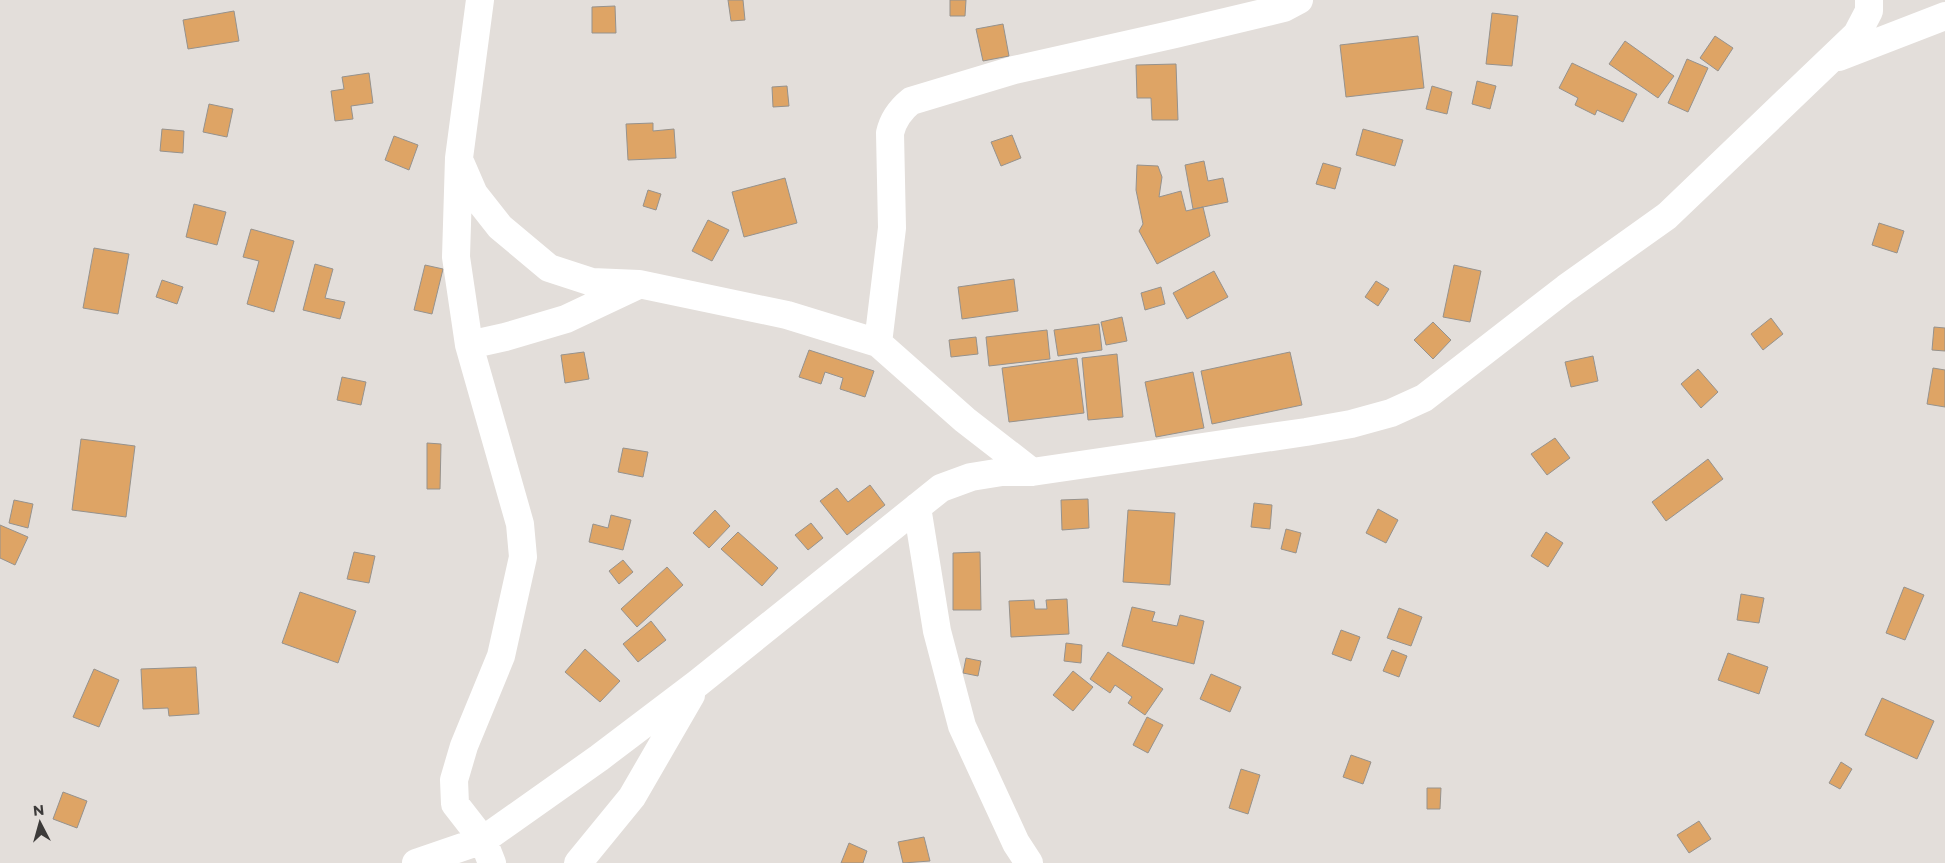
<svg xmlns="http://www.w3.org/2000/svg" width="1945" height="863" font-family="Montserrat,sans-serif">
<rect width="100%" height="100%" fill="#e3deda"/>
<!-- building -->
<path fill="#dea465" stroke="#96928d" d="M728 0H743L745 20 731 21Z
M950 0H966L965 16H950Z
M615 6 616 33H592V7Z
M234 11 239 41 188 49 183 20Z
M1492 13 1518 16 1512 66 1486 64Z
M1003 24 1009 56 983 61 976 29Z
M1418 36 1424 88 1346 97 1340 45Z
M1715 36 1733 48 1718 71 1700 58Z
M1625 41 1674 76 1658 98 1609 64Z
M1687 59 1708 68 1688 112 1668 103Z
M1572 63 1637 94 1623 122 1597 110 1595 115 1575 105 1578 98 1559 88Z
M1176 64 1178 120H1152L1151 98H1137L1136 65Z
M369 73 373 103 351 106 353 119 335 121 331 91 344 89 342 77Z
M1477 81 1496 86 1490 109 1472 104Z
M787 86 789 106 773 107 772 87Z
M1432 86 1452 92 1447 114 1426 109Z
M209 104 233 109 227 137 203 132Z
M653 123V131L674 129 676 158 628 160 626 124Z
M162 129 184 131 183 153 160 151Z
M1363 129 1403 140 1395 166 1356 155Z
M1012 135 1021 158 1001 166 991 142Z
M394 136 418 145 409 170 385 160Z
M1204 161 1208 181 1223 178 1228 202 1193 209 1185 165Z
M1323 163 1341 168 1335 189 1316 184Z
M1137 165 1158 166 1162 177 1159 197 1181 191 1186 211 1203 207 1210 236 1157 264 1139 231 1143 224 1136 190Z
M785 178 797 223 744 237 732 192Z
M648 190 661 194 656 210 643 206Z
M194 204 226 212 217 245 186 237Z
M708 220 729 230 712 261 692 251Z
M1879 223 1904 231 1897 253 1872 245Z
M251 229 294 241 274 312 247 304 259 261 243 257Z
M94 248 129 254 118 314 83 308Z
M315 264 333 269 325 298 345 302 340 319 303 310Z
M425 265 443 269 432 314 414 310Z
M1454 265 1481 271 1470 322 1443 317Z
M1214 271 1228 297 1187 319 1173 293Z
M1014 279 1018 311 962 319 958 287Z
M162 280 183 287 177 304 156 297Z
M1376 281 1389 289 1378 306 1365 297Z
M1161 287 1165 304 1145 310 1141 293Z
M1122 317 1127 341 1106 345 1101 322Z
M1771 318 1783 334 1763 350 1751 334Z
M1433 322 1451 340 1433 359 1414 340Z
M1099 324 1102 350 1058 356 1054 330Z
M1934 327 1945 328V351L1932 350Z
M1047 330 1050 359 989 366 986 337Z
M976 337 978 354 951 357 949 340Z
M809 350 874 371 865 397 840 389 843 378 825 372 821 384 799 377Z
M584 352 589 379 565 383 561 355Z
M1290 352 1302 405 1212 424 1201 371Z
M1117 354 1123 417 1088 420 1082 358Z
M1593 356 1598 381 1571 387 1565 362Z
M1077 358 1084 413 1009 422 1002 368Z
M1933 368 1945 370V407L1927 404Z
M1698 369 1718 392 1701 408 1681 384Z
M1193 372 1204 428 1156 437 1145 382Z
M342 377 366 382 361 405 337 400Z
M1555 438 1570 458 1547 475 1531 454Z
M81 439 135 446 126 517 72 510Z
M427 443 441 444 440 489H427Z
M623 448 648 452 643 477 618 472Z
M1708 459 1723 479 1666 521 1652 502Z
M870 485 885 505 847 535 820 501 837 488 848 502Z
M1088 499 1089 528 1062 530 1061 500Z
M14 500 33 504 28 528 9 523Z
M1254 503 1272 505 1270 529 1251 527Z
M1378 509 1398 520 1386 543 1366 533Z
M715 510 730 526 709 548 693 533Z
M1128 510 1175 513 1170 585 1123 582Z
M611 515 631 520 623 550 589 542 593 524 608 528Z
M811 523 823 538 808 550 795 535Z
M0 525 28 537 15 565 0 558Z
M1286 529 1301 533 1296 553 1281 549Z
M738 532 778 568 762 586 721 549Z
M1546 532 1563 543 1548 567 1531 556Z
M354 552 375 556 369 583 347 579Z
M980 552 981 610H953V553Z
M623 560 633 572 619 584 609 571Z
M667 567 683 585 637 627 621 609Z
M1904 587 1924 595 1905 640 1886 633Z
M300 592 356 611 338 663 282 643Z
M1741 594 1764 598 1759 623 1737 620Z
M1067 599 1069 634 1011 637 1009 601 1034 600 1035 609H1047L1046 600Z
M1132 607 1155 612 1152 621 1177 626 1180 615 1204 621 1194 664 1122 646Z
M1399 608 1422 617 1411 646 1387 638Z
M651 621 666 640 638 662 623 644Z
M1341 630 1360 637 1351 661 1332 654Z
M1066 643 1082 645 1081 663 1064 661Z
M585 649 620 681 600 702 565 672Z
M1392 650 1407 656 1399 677 1383 671Z
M1108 652 1163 689 1145 715 1128 703 1132 697 1115 685 1110 693 1090 679Z
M1728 653 1768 667 1759 694 1718 680Z
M966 658 981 661 978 676 963 673Z
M196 667 199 714 169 716 168 708 143 709 141 669Z
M94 669 119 680 99 727 73 717Z
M1073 671 1093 687 1073 711 1053 695Z
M1211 674 1241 687 1230 712 1200 699Z
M1882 698 1934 721 1917 759 1865 735Z
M1147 717 1163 725 1148 753 1133 745Z
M1351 755 1371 762 1363 784 1343 777Z
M1841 762 1852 769 1840 789 1829 783Z
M1241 769 1260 775 1248 814 1229 808Z
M1427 788H1441L1440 809H1427Z
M63 792 87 801 77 828 53 819Z
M1699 821 1711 839 1689 853 1677 835Z
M924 837 930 861 903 863 898 842Z
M849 843 867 851 863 863H841Z"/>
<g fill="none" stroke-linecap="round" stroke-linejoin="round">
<!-- minor -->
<path stroke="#fff" stroke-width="28" d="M1839 57 1945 16
M461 164 474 194 500 227 549 268 592 282 639 284 787 315 878 343 965 420 1032 472
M878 343 892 228 890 133C893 119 900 110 911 101L1014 70 1175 34 1284 8 1299 0
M469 345 505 337 566 319 636 286
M917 507 937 631 962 726 1016 843 1029 863
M416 863 483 840 455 804 454 780 464 746 501 656 523 557 520 524 469 345 456 257 459 158 480 0
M492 863 483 840 599 758 698 683 941 488 971 477 1002 472H1032L1306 432 1351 424 1391 413 1424 398 1566 288 1667 216 1857 34 1869 11V0
M578 863 632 797 691 695"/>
</g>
<!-- north arrow -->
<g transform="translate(40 823) rotate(354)" stroke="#e3deda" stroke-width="4" paint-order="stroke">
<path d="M0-4L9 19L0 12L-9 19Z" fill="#3c3a39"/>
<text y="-8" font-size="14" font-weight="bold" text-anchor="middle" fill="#3c3a39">N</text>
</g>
</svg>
